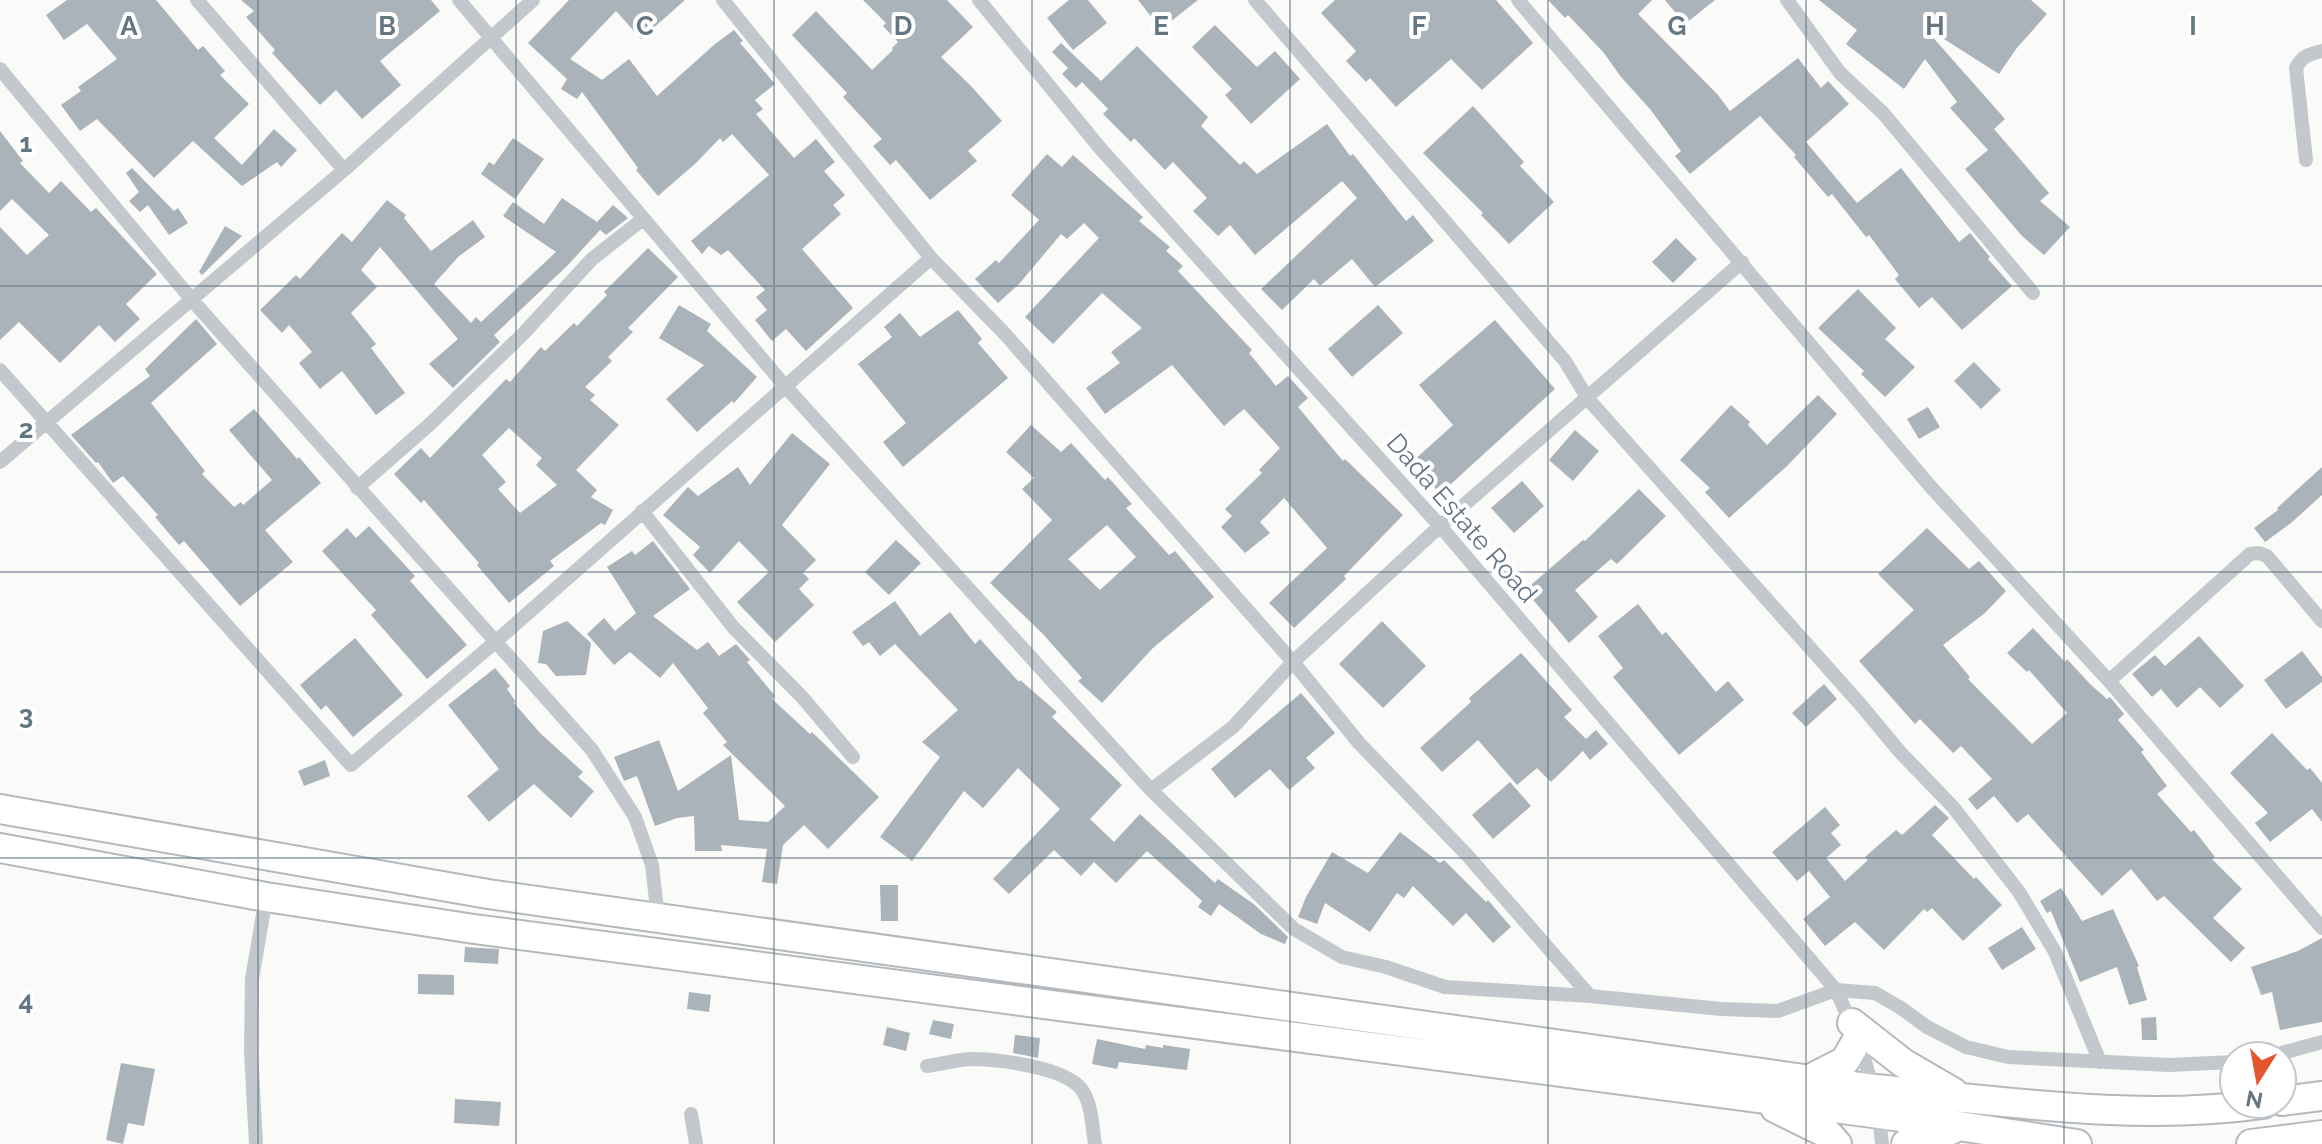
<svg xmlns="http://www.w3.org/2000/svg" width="2322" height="1144" font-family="Raleway,sans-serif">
<rect width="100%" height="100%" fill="#fafaf8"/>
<!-- building -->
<path fill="#aab3b9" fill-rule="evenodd" d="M67 0H156L198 50 203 46 225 71 220 75 249 104 214 138 242 165 274 129 297 150 281 167 277 162 242 186 193 141 154 178 97 119 80 131 61 105 81 91 78 87 117 59 87 24 64 40 46 15Z
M241 0H431L440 11 380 61 401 85 362 119 336 90 320 105 272 53 275 50 246 17 254 11Z
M569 0H685L641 39 616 11 570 59 602 80 629 59 657 96 715 44 734 30 743 41 740 43 775 84 755 100 763 109 756 114 794 158 816 139 835 162 824 171 845 195 833 205 841 214 802 249 853 308 806 351 786 329 772 341 755 320 767 310 756 297 765 290 728 250 721 255 709 246 702 254 691 241 769 175 732 134 723 142 720 138 696 163 658 196 636 170 638 168 582 92 577 99 561 89 567 79 528 43Z
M863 0H947L973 27 941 57 971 86 1002 121 968 151 977 161 930 200 896 160 890 165 873 146 882 139 843 97 847 93 792 35 816 11 872 70 893 50 892 48 898 42 883 26 886 23Z
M1069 0H1088L1107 23 1073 50 1047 18Z
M1138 0H1198L1161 29Z
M1335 0H1496L1533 43 1482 90 1451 59 1396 107 1370 78 1366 82 1346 61 1356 51 1321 13Z
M1548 0H1652L1638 14 1718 95 1730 111 1798 58 1821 88 1828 81 1849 104 1806 142 1857 203 1901 168 1959 242 1970 233 1990 257 1988 259 2012 286 1962 330 1932 297 1919 308 1895 279 1899 275 1869 235 1866 237 1832 194 1828 197 1794 157 1796 155 1760 116 1690 174 1675 156 1681 151 1650 109 1621 77 1604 53 1568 15 1565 18Z
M1665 0H1715L1685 24Z
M1819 0H2031L2047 14 2016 49 1999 74 1922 25 2005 119 1994 129 2049 193 2040 201 2070 227 2044 255 2022 236 1965 169 1988 150 1950 108 1957 102 1925 59 1904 89 1846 44 1857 30Z
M1215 25 1257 67 1275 51 1300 79 1251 124 1225 95 1232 89 1192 47Z
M1061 43 1101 81 1137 46 1208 117 1201 126 1240 165 1244 161 1257 174 1327 124 1350 156 1353 154 1406 221 1413 215 1434 241 1375 287 1352 259 1320 286 1314 279 1282 310 1261 289 1357 198 1342 181 1255 255 1230 225 1218 236 1193 211 1207 198 1173 162 1165 170 1134 138 1131 142 1103 114 1108 109 1082 82 1076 88 1062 74 1068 68 1052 52Z
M1473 106 1524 162 1520 166 1554 202 1509 244 1481 215 1483 213 1423 153Z
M0 131 23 161 20 163 49 193 61 181 91 212 96 208 157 274 126 304 140 319 115 342 99 325 60 363 19 322 0 340V227L27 255 49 235 12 199 0 211Z
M513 138 544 159 515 199 481 174 489 162 494 165Z
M1047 154 1062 167 1073 155 1143 217 1139 221 1170 247 1166 251 1183 266 1178 271 1252 350 1249 353 1276 386 1288 376 1308 398 1298 407 1343 461 1345 459 1403 515 1344 576 1346 579 1294 628 1269 603 1327 548 1284 498 1260 522 1270 533 1245 553 1221 527 1232 516 1225 509 1262 473 1259 470 1280 448 1244 409 1224 426 1172 365 1105 414 1086 388 1120 363 1111 352 1142 328 1102 293 1053 344 1025 317 1099 238 1084 223 1067 239 1061 234 1019 284 998 303 975 279 996 260 999 263 1039 220 1011 195Z
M132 168 174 211 178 208 188 223 169 235 148 205 140 212 129 201 139 192 126 173Z
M562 198 597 222 613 205 628 218 606 235 600 230 567 266 494 335 500 342 453 388 429 364 458 339 380 247 361 270 377 287 351 313 376 344 371 348 405 393 376 415 342 371 320 389 299 363 312 352 289 325 282 333 260 310 296 275 300 279 342 233 352 242 387 200 406 215 404 218 431 251 473 220 485 237 458 257 434 284 471 323 476 317 481 322 556 252 503 216 513 202 544 224Z
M225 226 242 236 202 275 199 272Z
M1676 238 1697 259 1673 283 1652 262Z
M648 248 678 277 628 328 633 332 608 357 612 361 585 387 595 395 590 400 619 425 576 470 597 490 591 497 613 510 605 525 601 523 550 561 554 566 509 603 477 565 479 563 424 500 421 503 394 474 421 448 430 458 506 379 510 382 541 347 545 351 574 323 577 326 607 295 604 292ZM509 428 542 458 536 465 557 485 520 513 498 489 506 482 482 455Z
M1858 289 1896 328 1885 339 1915 367 1885 397 1861 374 1864 371 1818 328Z
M679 305 711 324 707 331 757 377 734 403 732 401 697 432 666 399 704 365 659 338Z
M1378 305 1403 333 1352 377 1328 349Z
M958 310 982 339 978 343 1008 378 903 467 883 442 906 423 858 364 892 337 884 327 900 313 920 337Z
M196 319 217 344 151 403 205 471 202 474 234 507 241 502 243 505 272 480 229 430 254 409 297 459 299 457 321 483 265 530 293 562 240 606 184 541 179 545 155 517 158 515 123 476 113 483 98 462 96 463 71 435 150 376 145 369Z
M1495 320 1555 389 1440 494 1412 462 1453 425 1419 385Z
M1974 362 2001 390 1981 409 1954 381Z
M1818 395 1837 414 1787 466 1729 518 1705 492 1710 488 1680 460 1731 405 1750 422 1748 425 1767 445Z
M1928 407 1940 427 1919 439 1907 419Z
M1031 425 1061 452 1071 443 1105 480 1108 477 1132 504 1126 508 1169 555 1175 551 1214 597 1153 648 1102 703 1078 681 1082 678 1042 633 990 583 1052 520 1022 489 1034 478 1006 452ZM1107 525 1136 557 1100 590 1068 559Z
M1575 430 1599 451 1573 481 1549 460Z
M792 433 830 464 782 525 816 560 803 573 809 579 799 589 814 605 775 642 737 602 769 572 739 541 710 573 693 555 700 547 663 515 688 487 698 496 738 467 750 485Z
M2322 467V495L2291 523 2265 542 2254 528 2278 510 2277 508Z
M1522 481 1544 506 1514 533 1491 508Z
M1639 489 1666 516 1617 564 1611 559 1575 590 1598 617 1569 643 1525 590 1583 540 1585 541Z
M369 526 415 576 410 581 467 645 427 679 371 615 376 610 322 551 347 528 356 538Z
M1927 528 1969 569 1979 561 2006 591 1985 613 1943 645 1970 677 1968 679 2032 744 2067 713 2029 670 2027 672 2007 653 2033 628 2065 662 2067 659 2090 684 2107 699 2110 697 2124 714 2118 720 2144 750 2141 752 2167 786 2157 794 2191 832 2194 830 2215 857 2212 859 2242 889 2213 918 2245 948 2231 962 2164 896 2157 901 2131 869 2102 896 2028 814 2017 823 1994 796 1977 810 1968 799 1992 779 1961 746 1953 753 1920 719 1915 724 1859 661 1914 610 1878 574Z
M896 540 921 563 889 595 865 572Z
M653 541 690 589 653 616 697 650 708 642 719 656 736 644 750 660 747 662 775 696 772 699 810 734 812 732 879 797 828 849 804 825 783 845 777 884 762 882 767 849 721 845 722 851H695L694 816 677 818 655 826 637 776 624 781 614 757 659 740 678 791 731 755 739 820 768 822 785 806 723 745 727 742 703 713 708 708 673 663 660 678 630 652 614 665 587 634 604 618 615 631 636 613 607 567 632 551 635 555Z
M895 601 920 636 950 612 975 644 980 639 1019 682 1020 680 1057 712 1052 717 1122 785 1090 819 1114 842 1140 814 1215 883 1218 879 1255 905 1288 937 1285 944 1261 934 1219 904 1211 916 1198 907 1202 901 1147 851 1116 883 1094 862 1081 876 1054 850 1009 894 993 879 1060 809 1018 768 983 808 964 791 912 861 880 837 940 757 922 742 958 710 895 644 880 656 869 642 863 646 852 632Z
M1638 604 1662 635 1666 632 1716 692 1728 681 1744 700 1679 755 1613 677 1623 668 1598 636Z
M567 621 591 643 586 675 556 676 546 664 538 663 543 631Z
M1382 621 1426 666 1383 708 1339 664Z
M2199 636 2244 686 2220 708 2200 687 2177 708 2161 689 2152 697 2132 674 2155 655 2165 666Z
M355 638 403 695 353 737 326 705 321 710 300 685Z
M2302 651 2322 677V682L2286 709 2264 680Z
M1521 653 1572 710 1564 717 1586 739 1596 730 1608 744 1590 760 1583 751 1551 782 1537 768 1517 785 1478 740 1442 772 1420 748 1471 702 1469 698Z
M495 668 510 686 507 689 516 702 514 703 540 733 583 772 578 777 594 791 571 818 534 784 489 822 467 796 499 769 448 705Z
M1824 684 1837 699 1806 727 1792 713Z
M1301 693 1335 733 1306 758 1315 768 1289 790 1270 769 1235 798 1211 769Z
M2272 733 2307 770 2310 768 2322 783V822L2312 809 2270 842 2255 823 2268 813 2230 773Z
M325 760 330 776 304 786 298 771Z
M1510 782 1531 806 1493 839 1472 815Z
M1935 805 1949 818 1932 835 1974 879 1976 877 2002 905 1963 941 1932 908 1927 912 1924 909 1884 950 1855 922 1825 946 1803 919 1830 897 1809 871 1797 881 1772 852 1825 807 1840 825 1831 833 1841 845 1826 858 1845 881 1868 860 1865 857 1896 830 1902 835Z
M1400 832 1440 863 1444 860 1486 902 1488 900 1511 927 1493 943 1466 913 1453 926 1413 886 1404 898 1397 893 1370 932 1325 903 1317 924 1298 917 1306 897 1332 852 1368 873Z
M880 885H898V921H881Z
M2061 888 2082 921 2113 909 2139 966 2137 967 2147 1000 2129 1005 2117 967 2080 982 2051 911 2047 913 2040 901Z
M2022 927 2036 949 2002 970 1988 948Z
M2322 938V1022L2280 1030 2272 992 2261 995 2251 967 2298 951Z
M465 947 499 949 498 964 464 962Z
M418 974 454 975V995L418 994Z
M689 992 711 995 709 1012 687 1009Z
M2156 1017 2157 1040H2142L2141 1018Z
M933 1020 954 1024 951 1039 929 1034Z
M887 1027 910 1033 906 1051 883 1045Z
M1015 1035 1040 1038 1038 1058 1013 1053Z
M1097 1039 1145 1049 1146 1045 1163 1048V1045L1190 1049 1187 1070 1119 1062 1117 1069 1092 1064Z
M121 1063 155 1069 144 1126 128 1123 123 1144 106 1140Z
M455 1099 501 1102 499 1126 454 1123Z"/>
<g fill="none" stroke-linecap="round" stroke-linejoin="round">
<defs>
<path id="highway" d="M0 809 488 894 1875 1089C2003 1101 2135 1122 2263 1104
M0 848 266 897 474 929 1880 1114 2077 1144
M1852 1023 1903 1063 1953 1092
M1810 1079 1845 1061 1857 1040
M2282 1101 2322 1096
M1775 1108 1828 1134 1837 1144
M1906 1144 1912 1139 1951 1130
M2251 1144 2322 1135"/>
</defs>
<!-- highway casing -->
<use href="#highway" stroke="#b4b9bd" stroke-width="32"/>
<!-- street -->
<path stroke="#c3c8cc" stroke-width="14" d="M197 0 344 170
M459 0 785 386 1151 790 1233 727 1293 662 1440 526 1742 262
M723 0 931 258 1005 334 1293 662 1359 743 1467 855 1590 996
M979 0 1100 148 1440 526 1836 990C1859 1040 1878 1089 1882 1144
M1255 0 1565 361 1588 399 1860 704 1900 752 1953 807 2019 892 2055 952 2100 1062
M1518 0 1930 486 2109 681 2322 928
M1787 0 1840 73 1883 113 2033 293
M0 69 192 300 592 750 635 817 652 865 658 918
M2306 160 2296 68C2302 56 2309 54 2322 51
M0 370 351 765 494 643 931 258
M0 462 344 170 533 0
M357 488 429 425 523 334 592 259 643 219
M642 511 733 627 802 697 853 757
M2109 681 2250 554 2259 553 2267 556 2322 621
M1151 790 1294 929 1342 957 1386 967 1445 987 1590 996 1721 1009 1778 1011 1836 990 1875 993 1901 1008 1927 1027 1966 1047 2008 1057 2169 1065 2234 1062
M2271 1056 2322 1042
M927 1066C941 1064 956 1060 970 1059 997 1059 1066 1067 1082 1090 1092 1104 1092 1127 1095 1144
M691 1114 696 1144
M256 1144 251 1052 252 979 266 897"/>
<!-- highway -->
<use href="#highway" stroke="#fff" stroke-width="28"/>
</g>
<!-- grid -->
<path fill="none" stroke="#657683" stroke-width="2" stroke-opacity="0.55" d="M258 0V1144M516 0V1144M774 0V1144M1032 0V1144M1290 0V1144M1548 0V1144M1806 0V1144M2064 0V1144M0 286H2322M0 572H2322M0 858H2322"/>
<g text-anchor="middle" stroke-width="8" stroke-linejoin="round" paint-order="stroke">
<!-- street labels -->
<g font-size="26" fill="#657683" stroke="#fff">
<text transform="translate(1462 518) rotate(49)" y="9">Dada Estate Road</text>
</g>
</g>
<g font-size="26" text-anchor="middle" font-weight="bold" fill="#657683" stroke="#fff" stroke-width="8" stroke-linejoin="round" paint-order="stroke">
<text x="129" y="35">A</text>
<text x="387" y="35">B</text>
<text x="645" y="35">C</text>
<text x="903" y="35">D</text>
<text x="1161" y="35">E</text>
<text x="1419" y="35">F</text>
<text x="1677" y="35">G</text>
<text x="1935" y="35">H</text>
<text x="2193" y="35">I</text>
<text x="26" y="152">1</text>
<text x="26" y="438">2</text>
<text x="26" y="724">3</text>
<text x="26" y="1010">4</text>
</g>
<!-- north arrow -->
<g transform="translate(2258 1080) rotate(191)"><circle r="38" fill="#ffffff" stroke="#c1c8cd" stroke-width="2"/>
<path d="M0-6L14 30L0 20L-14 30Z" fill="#e4572e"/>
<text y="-12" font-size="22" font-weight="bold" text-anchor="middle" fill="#657683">N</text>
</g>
</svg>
